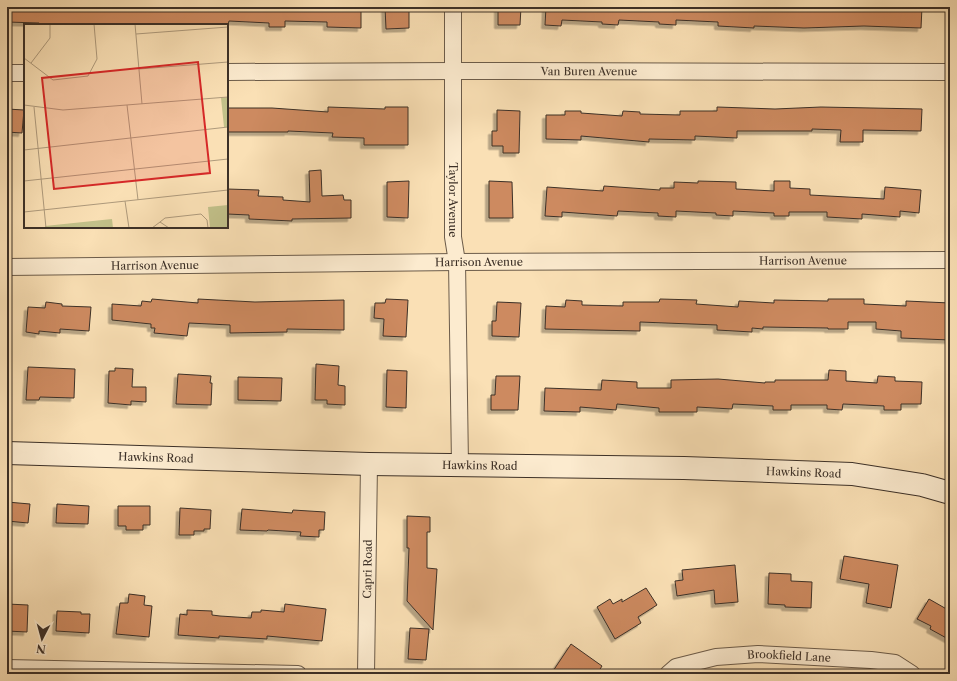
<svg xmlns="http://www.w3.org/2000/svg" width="957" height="681" font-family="'Libre Caslon Text',serif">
<defs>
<filter id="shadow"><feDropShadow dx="-3.5" dy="3.5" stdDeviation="0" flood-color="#0004"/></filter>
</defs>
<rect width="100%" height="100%" fill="#fae0b5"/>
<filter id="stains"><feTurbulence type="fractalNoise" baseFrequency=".005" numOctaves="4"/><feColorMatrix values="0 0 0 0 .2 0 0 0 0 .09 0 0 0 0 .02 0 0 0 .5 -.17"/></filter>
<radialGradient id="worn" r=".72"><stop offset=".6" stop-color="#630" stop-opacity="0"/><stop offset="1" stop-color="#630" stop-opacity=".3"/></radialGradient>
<!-- building -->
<path fill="#cd8a61" stroke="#3c3027" filter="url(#shadow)" d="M7 7H361V28L327 27V22L285 21V27H269V23L229 21 228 25H39V23L7 22Z
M385 7H409V28L386 29Z
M498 7H521L520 25H498Z
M546 7H922L921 28 864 26 804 28 754 26V28L718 26V22L676 20V25L659 24V22L619 20 618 25 602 24V22L562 20 561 26 545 25Z
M328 107 385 109V107H408V145H364V138L332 137 333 133 288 131V132H227V108H272L328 112Z
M717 107 775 109 821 107 922 109 921 131 863 130V142H840L841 130 812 129V131H737V138L695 136V140L649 139V142L581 136V140L546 139V115H565V111H581V113L622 116 623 111 640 112V114L680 115V111H717Z
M7 109 24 110 22 133 7 132Z
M497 110 520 111 519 153H503V146H492V131H497Z
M321 170 322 196 343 195 344 200H351V218L292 219V221L249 219V215L227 214V189L259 190 258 196 283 197V200L310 202 309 171Z
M409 181 408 218 387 217V182Z
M489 181 512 182 513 218H489Z
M698 181 736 182V189L774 191V181H790V188L810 189V195L884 199 885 187 921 190 919 213 900 211V217L862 214V219L827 217V212H789V216H774V213L733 211V216L716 215V213L676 211V217L658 216V213L618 211 617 216 562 212V217L545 216 547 187 603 191 604 186 660 190V188H674V182L698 183Z
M152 299 198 303V299L255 302 344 300V330L287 329V332L230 333V325L189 323 187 336 154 333 155 328H151V324L112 320V304L141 306 142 301 151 302Z
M386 299 408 300 406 337 383 336 384 319 374 318 375 303H385Z
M660 299 697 300 696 304 738 307 739 301 774 303V300L828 301V299H864V304L906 306V301L950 303V340L901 338V331L876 329V322H848V329H828V328L763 327V329L752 328V332L717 330V325L640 322V331L545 329 546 306 565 307 566 300 582 301V305L623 306V302H659Z
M46 302 62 304V306L91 307 89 331 60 329V333L39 331V334L26 332 28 307 45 308Z
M497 302 521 303 519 337 492 336V321H496Z
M316 364 339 366 338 385 345 386V405L327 404V400H315Z
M28 367 75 369 74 398 40 397 39 400H26Z
M115 368 133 369 132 387H146V402L131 401V405L108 403 109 371H115Z
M387 370 407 371 406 408 386 407Z
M829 370 846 371V381L877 383 878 376 895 377V381L922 382 921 404H901V410H884V406L843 404 842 410 827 409V405H791V410H773V406L733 404 732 409 697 407V412H659V408L617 404 616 410 580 407V412L544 411 545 388 601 390 602 380 637 382V388H671V380L718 379 765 383V382H775V380H828Z
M178 374 211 376 210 383H212L211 405 176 404Z
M496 376H520L518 410H491V395H495Z
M238 377 282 378 281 401 238 400Z
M7 502 30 504 28 523 7 521Z
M57 504 89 506 88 524 56 523Z
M118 506H150V525H143V530H126V526H118Z
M180 508 211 510 210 529H204V531H194V535H179Z
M242 509 292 513 293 510 325 512 324 530H319V537L300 536 301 532 268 530 267 531 240 530Z
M407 516 430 517V532H427V568L437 569 433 630 407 601 409 548H407Z
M844 556 898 565 891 608 866 603 869 584 840 579Z
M735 565 738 602 715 604 714 590 677 596 675 581 683 580 682 570Z
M769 573 791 574V581L812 582 811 608 785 607V605L768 604Z
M646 588 657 605 638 617 641 623 615 639 597 607 610 599 613 604 622 599V602Z
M129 594 145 596 144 605 152 606 149 637 116 634 120 603H128Z
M929 599 950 611V640L930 629 931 626 917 619Z
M7 604 28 605 27 632 7 631Z
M285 604 326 609 322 641 267 636V639L219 636V638L178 635 180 614 187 615V610L212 611V615L220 616 251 618 252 612H261V610L284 612Z
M57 611 81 612V614H90L89 633 56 631Z
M410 628 429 629 426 660 408 659Z
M571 644 602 666 597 674H551Z"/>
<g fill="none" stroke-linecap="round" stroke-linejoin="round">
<defs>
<g id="street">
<path id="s1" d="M453 7V237L457 262 460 465"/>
<path id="s2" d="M227 72 452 71 950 72"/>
<path d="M7 73H25"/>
<path id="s3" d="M7 267 457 262 950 260"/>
<path d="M7 668 298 674"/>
<path id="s4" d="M366 674 369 464"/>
<path id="s5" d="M668 674 676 667 716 657 758 654 871 660 895 663 912 674"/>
</g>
<g id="secondary">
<path id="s6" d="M7 453 369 464 684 468 852 474 922 485 950 493"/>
</g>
</defs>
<!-- street casing -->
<use href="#street" stroke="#6c5c4a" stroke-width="18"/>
<!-- secondary casing -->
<use href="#secondary" stroke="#3c3027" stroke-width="24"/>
<!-- street -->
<use href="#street" stroke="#fcebcf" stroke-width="16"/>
<!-- secondary -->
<use href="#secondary" stroke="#fcebcf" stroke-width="22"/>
</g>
<g text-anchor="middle" stroke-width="3.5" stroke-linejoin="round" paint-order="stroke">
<!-- street labels -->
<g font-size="11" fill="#3c3027" stroke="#fcebcf">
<text dy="4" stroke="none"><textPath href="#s2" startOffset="362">Van Buren Avenue</textPath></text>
<text dy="4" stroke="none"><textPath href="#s1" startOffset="193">Taylor Avenue</textPath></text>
<text dy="4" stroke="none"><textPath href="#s3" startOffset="796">Harrison Avenue</textPath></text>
<text dy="4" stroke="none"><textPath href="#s3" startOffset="472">Harrison Avenue</textPath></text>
<text dy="4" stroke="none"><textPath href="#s3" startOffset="148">Harrison Avenue</textPath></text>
<text dy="4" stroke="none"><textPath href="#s6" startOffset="149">Hawkins Road</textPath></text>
<text dy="4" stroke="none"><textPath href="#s6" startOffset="473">Hawkins Road</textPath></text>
<text dy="4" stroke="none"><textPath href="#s6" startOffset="797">Hawkins Road</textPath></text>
<text dy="4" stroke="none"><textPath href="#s4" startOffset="105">Capri Road</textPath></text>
<text dy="4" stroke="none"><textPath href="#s5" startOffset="125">Brookfield Lane</textPath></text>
</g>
</g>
<!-- overview -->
<g transform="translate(24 24)">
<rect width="204" height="204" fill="#fae0b5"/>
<path d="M204 73V103H200L197 74ZM204 181V204H186L184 183ZM88 195 89 204H22L21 202Z" fill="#c2c18a"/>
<path fill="none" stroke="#ae9a7c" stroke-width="1" d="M111 0 118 80M112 10 204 3M0 34 29 56 64 52 73 35 70 0M7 39 26 14V0M115 45 204 38M0 81 39 86 204 73M103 81 114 176M10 83 22 204M0 126 204 103M0 157 204 135M101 177 105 204M0 188 204 166M136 198 141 194 177 190 183 196 184 204M128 204 136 198 145 204"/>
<path fill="#d62828" fill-opacity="0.15" stroke="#d62828" stroke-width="2" d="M174 38 186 149 30 165 18 54Z"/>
<rect width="204" height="204" fill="none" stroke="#3c3027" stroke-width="2"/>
</g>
<!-- margin -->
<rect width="957" height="681" fill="none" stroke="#fae0b5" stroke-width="24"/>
<rect x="8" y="8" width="941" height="665" fill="none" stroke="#3c3027" stroke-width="2"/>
<rect x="12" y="12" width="933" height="657" fill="none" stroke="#3c3027"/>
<!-- north arrow -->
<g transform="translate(42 639) rotate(186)" stroke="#fcebcf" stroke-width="3" paint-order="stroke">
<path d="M0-3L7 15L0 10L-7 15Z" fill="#3c3027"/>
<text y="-6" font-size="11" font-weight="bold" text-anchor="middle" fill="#3c3027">N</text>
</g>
<rect width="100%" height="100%" filter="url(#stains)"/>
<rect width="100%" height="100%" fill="url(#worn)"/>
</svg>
